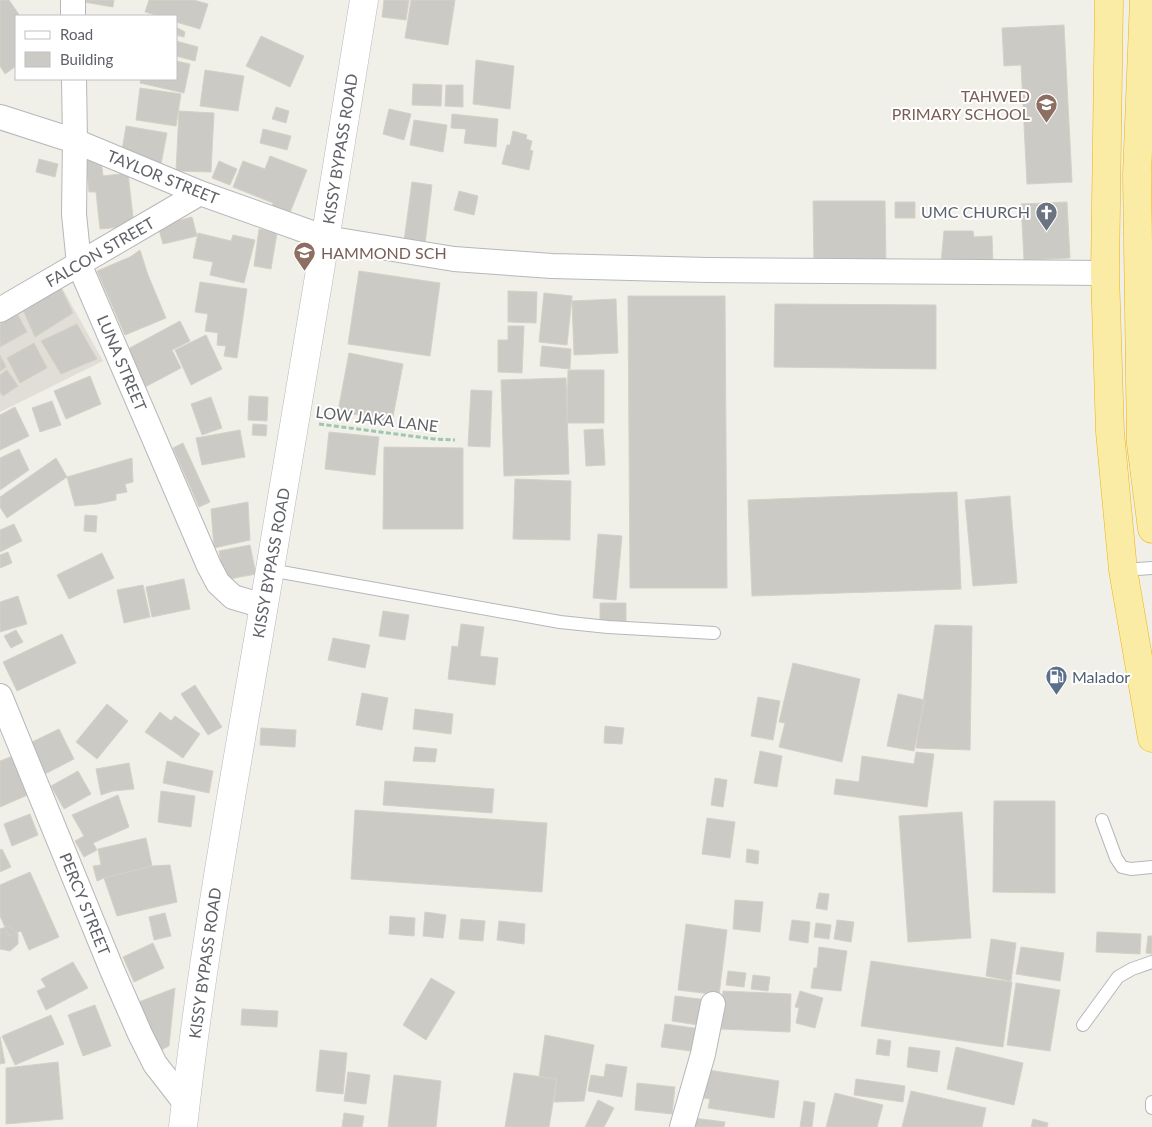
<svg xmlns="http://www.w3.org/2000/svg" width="1152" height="1127" font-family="Lato,sans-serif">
<rect width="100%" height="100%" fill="#f0efe8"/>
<!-- education -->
<path fill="#e0ded6" d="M61 286 103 361 0 412V321Z"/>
<!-- building -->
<path fill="#cccac4" stroke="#d5d1c6" d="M0 0H9L20 16H16V66L5 74 0 66Z
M84 0H114L113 7 84 2Z
M149 0H194L208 4 200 29 176 22V16H159L145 12Z
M384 0H409L406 20 382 17Z
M411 0H455L448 45 405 38Z
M1064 25 1072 182 1027 184 1021 65 1004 66 1002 28Z
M176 27 185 32 184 37 176 35Z
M261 36 304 56 290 87 246 66Z
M176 41 198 47 195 61 176 56Z
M476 60 514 66 510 109 473 104Z
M176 61 190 64 184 93 140 83 141 79H176Z
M205 70 244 76 238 111 200 106Z
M413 84 442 85 441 106 412 105Z
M446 85H463V107L445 106Z
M140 88 181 94 176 126 136 120Z
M276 107 289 111 286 123 272 119Z
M389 109 411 114 404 140 383 134Z
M179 111 214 113 211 172 176 171Z
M452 114 498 119 496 147 464 143 466 129 451 128Z
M414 120 447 125 443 152 410 145Z
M126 126 167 133 161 164 121 157Z
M263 129 291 136 287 150 260 143Z
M513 131 527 135 526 139 532 141 530 150 533 151 529 170 502 164 507 145H510Z
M270 156 307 170 289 215 272 208 273 203 233 187 243 161 265 169Z
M39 159 58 164 55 177 36 172Z
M101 159 103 176 128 173 134 226 100 229 96 192H89L86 161Z
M219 161 237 169 230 185 212 178Z
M412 182 432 185 425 244 404 241Z
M459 191 478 196 474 215 454 210Z
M813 201H885L886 265 814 266Z
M895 202H915V218H895Z
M1067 202 1070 258 1024 260 1021 204Z
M192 217 197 236 163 244 158 226Z
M259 229 277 233 271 269 254 266Z
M944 231H973L974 237 992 236 993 262H941Z
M198 233 231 241 233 235 255 240 244 283 210 275 213 262 193 258Z
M140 250 148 275 166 318 125 335 97 271 130 257Z
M359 271 440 283 430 356 348 344Z
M200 282 247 289 237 358 224 356 226 346 217 345 218 333 205 331 208 314 195 312Z
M61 288 73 313 35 337 23 310Z
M508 291 537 292 536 323 508 322Z
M544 293 572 296 567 345 539 342Z
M628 296H725L727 588H630Z
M616 299 618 353 574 355 572 301Z
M775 304 936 305V369L774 367Z
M18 315 27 332 0 347V324Z
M180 321 190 341 172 350 181 368 145 387 126 350Z
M77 324 97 359 61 374 41 341Z
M508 326H524L522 373 498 372V340H508Z
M206 335 222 369 191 385 175 350Z
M34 343 47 368 20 383 7 358Z
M542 346 571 349 570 369 540 366Z
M349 353 403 364 392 422 338 411Z
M0 355 6 367 0 371Z
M7 370 18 386 3 396 0 392V375Z
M568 370H604V423H567Z
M90 376 101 404 66 419 54 391Z
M566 378 569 474 504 476 501 380Z
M471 390 492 391 490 447 468 446Z
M249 396 268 397 267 421 248 420Z
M211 397 222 428 202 435 191 404Z
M52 401 61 425 40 432 32 408Z
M15 407 29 436 0 450V415Z
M253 424 267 425 266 436 252 435Z
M603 429 605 465 586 466 584 430Z
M240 430 245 457 202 465 196 438Z
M329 432 379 437 375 475 325 469Z
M183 443 210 502 199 507 173 448Z
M384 447 463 448V529H383Z
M19 449 29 470 0 490V458Z
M56 458 67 477 7 518 0 507V497Z
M132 458 133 482 125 484 127 492 116 494V500L97 504 75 506 67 477Z
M515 479 571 481 570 540 513 539Z
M957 492 961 589 752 596 748 500Z
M1010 496 1017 583 973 586 965 500Z
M248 502 250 540 214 548 211 509Z
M85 515 97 516 96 532 84 531Z
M14 524 22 541 0 552V530Z
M598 534 622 536 616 600 593 598Z
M250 545 256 574 224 580 219 551Z
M8 552 12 563 0 568V555Z
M102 553 114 578 69 599 57 575Z
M184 579 190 609 152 617 146 587Z
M143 585 150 617 124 623 117 590Z
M18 596 27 624 0 632V602Z
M600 603H626V623H600Z
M383 611 409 615 405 640 379 636Z
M461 624 484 627 480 656 498 658 495 685 448 679 452 646 458 647Z
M935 625 972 626 970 750 916 748Z
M16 630 23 642 11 648 4 636Z
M62 634 76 663 17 691 3 662Z
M333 638 370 645 365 668 328 660Z
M793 663 860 679 842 762 779 747 785 723 779 722Z
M195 685 222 727 208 735 181 694Z
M362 693 388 698 382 730 356 725Z
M898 694 925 700 914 751 887 746Z
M758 697 780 701 773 740 751 736Z
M107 704 128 721 97 759 76 742Z
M415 709 453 714 451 734 413 729Z
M160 712 171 721 175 716 200 734 183 758 145 732Z
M605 726 624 728 622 744 604 743Z
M261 728 296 730 295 747 260 745Z
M59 729 74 759 43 775 28 744Z
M415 747 437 749 435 762 413 761Z
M760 751 782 756 777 787 754 783Z
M916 752 934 754 927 807 834 794 836 779 859 782 862 756 914 764Z
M13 756 30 794 0 807V761Z
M167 761 213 771 209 793 163 783Z
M129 763 134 789 113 791 101 795 96 769Z
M78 771 91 794 64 809 51 786Z
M715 778 727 780 723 807 711 805Z
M385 781 494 789 492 813 383 805Z
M161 791 195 796 191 827 158 822Z
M118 795 129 827 93 843 97 850 84 857 75 841 84 836 72 815Z
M994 801H1055V893L993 892Z
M355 810 547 823 542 892 351 879Z
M962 812 971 938 908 942 899 816Z
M30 814 38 835 12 846 4 824Z
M707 818 735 822 730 858 702 854Z
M146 838 152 866 104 878 97 881 93 866 101 865 98 849Z
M2 849 11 867 0 872V850Z
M747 849 759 851 758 864 746 862Z
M170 865 177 902 117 916 104 878 152 866Z
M30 872 59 937 29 950 21 931 9 936 0 916V885Z
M819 893 829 894 827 910 816 908Z
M735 900 763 902 760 932 733 929Z
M425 912 446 915 443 938 423 936Z
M165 913 171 936 154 940 149 917Z
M390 916 415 918 414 936 389 934Z
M461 919 485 921 483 941 459 939Z
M792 920 810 922 808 943 789 940Z
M837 920 854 922 851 942 834 939Z
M499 921 525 924 524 944 497 940Z
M816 923 831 925 829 939 814 937Z
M686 924 727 930 719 995 678 990Z
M9 926 18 934V944L10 951 0 949V929Z
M1097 932 1141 934 1140 954 1096 952Z
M1148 936H1152V954L1146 953Z
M991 939 1016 943 1011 981 986 976Z
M153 943 164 968 134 982 123 957Z
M819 947 847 951 841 991 811 988 814 968H817Z
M1021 947 1064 953 1060 981 1016 974Z
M871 961 1012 982 1003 1047 861 1026Z
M73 962 88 988 46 1010 37 991 46 987 41 979Z
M728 971 746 973 744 987 726 985Z
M753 975 770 977 768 991 751 989Z
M431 978 455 992 426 1040 403 1025Z
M1016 983 1060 990 1050 1051 1007 1045Z
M175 988 169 1046 155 1053 136 1003Z
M723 991 791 994 790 1032 721 1029Z
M800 991 823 998 815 1028 796 1023 799 1008 795 1007Z
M675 996 708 1000 704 1026 672 1021Z
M95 1005 111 1046 83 1056 68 1015Z
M242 1009 278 1011 277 1027 241 1025Z
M51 1015 64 1044 15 1065 2 1036Z
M665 1024 701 1029 698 1052 661 1047Z
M545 1035 594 1045 584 1101 554 1102 557 1079 539 1077Z
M0 1037 5 1063 0 1064Z
M878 1039 891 1041 889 1056 876 1054Z
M909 1047 940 1051 937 1072 907 1067Z
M956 1047 1023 1063 1014 1105 947 1089Z
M320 1050 347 1053 343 1094 316 1091Z
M58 1062 63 1119 6 1124V1068Z
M606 1064 627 1067 622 1097 588 1091 591 1075 604 1077Z
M702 1069 779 1081 774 1118 708 1108 710 1099 697 1097Z
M348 1072 370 1075 366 1104 344 1101Z
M514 1073 557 1079 549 1127H505Z
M394 1075 441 1081 436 1127H388Z
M856 1079 905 1086 903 1102 854 1095Z
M637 1083 675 1087 672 1114 635 1110Z
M911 1091 986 1108 982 1127H902Z
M835 1093 883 1105 877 1127H826Z
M598 1100 614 1108 604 1127H585Z
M804 1101 815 1103 812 1127H800Z
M344 1113 364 1116 362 1127H342Z
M693 1118 725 1122 724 1127H692Z
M1033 1119 1048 1123 1047 1127H1031Z"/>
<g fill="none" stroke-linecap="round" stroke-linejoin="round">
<defs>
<path id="service" d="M270 570 560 622 608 627 714 633
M1123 570 1152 568
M1102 820 1116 858 1122 867 1131 869 1152 867
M1083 1025 1118 977 1132 969 1152 962
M1152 1102V1108"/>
<path id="minor" d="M73 0V16
M74 79 75 141 74 214 79 264 209 566 218 583 233 597 264 606
M0 117 75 141 200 193 326 238 454 259 552 266 708 270 1105 273
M0 310 200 193
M0 696 112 970 140 1034 155 1064 186 1104
M682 1127 703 1054 713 1004"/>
<path id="secondary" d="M183 1127C202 956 233 786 262 617 297 411 331 206 364 0"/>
<path id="trunk" d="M1109 0 1105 273 1110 432 1123 570 1152 738
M1144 0 1137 175 1141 444 1152 529"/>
</defs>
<!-- service casing -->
<use href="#service" stroke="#b5b7bb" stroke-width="14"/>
<!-- minor casing -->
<use href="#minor" stroke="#b5b7bb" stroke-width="26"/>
<!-- secondary casing -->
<use href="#secondary" stroke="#b6b9be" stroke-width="29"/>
<!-- trunk casing -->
<use href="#trunk" stroke="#f0b208" stroke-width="29"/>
<!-- path -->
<path stroke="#9fc7ac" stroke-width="3" stroke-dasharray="5 2.5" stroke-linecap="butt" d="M319 424 434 439 455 440"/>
<!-- service -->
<use href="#service" stroke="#fff" stroke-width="12"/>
<!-- minor -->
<use href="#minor" stroke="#fff" stroke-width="24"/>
<!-- secondary -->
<use href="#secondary" stroke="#fff" stroke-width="28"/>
<!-- trunk -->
<use href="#trunk" stroke="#faeca4" stroke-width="28"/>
</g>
<!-- icons -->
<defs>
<symbol id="school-pin" viewBox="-11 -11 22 30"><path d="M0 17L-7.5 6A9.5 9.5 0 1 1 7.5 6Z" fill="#8d6e63" stroke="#fff"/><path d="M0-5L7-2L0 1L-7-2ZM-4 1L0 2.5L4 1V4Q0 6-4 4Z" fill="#fff"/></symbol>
<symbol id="church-pin" viewBox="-11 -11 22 30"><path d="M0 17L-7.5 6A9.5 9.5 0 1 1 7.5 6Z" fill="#6b7280" stroke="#fff"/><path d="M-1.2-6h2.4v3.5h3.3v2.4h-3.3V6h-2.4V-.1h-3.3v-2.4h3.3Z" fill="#fff"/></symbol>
<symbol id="fuel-pin" viewBox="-11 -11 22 30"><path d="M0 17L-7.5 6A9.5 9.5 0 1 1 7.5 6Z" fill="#5c6f8a" stroke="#fff"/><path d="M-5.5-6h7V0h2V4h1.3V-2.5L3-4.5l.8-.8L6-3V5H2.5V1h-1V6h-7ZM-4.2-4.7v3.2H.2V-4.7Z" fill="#fff"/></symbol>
</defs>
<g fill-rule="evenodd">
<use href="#school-pin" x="1034" y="92" width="25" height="34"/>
<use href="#church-pin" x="1034" y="200" width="25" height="34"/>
<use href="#school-pin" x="292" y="240" width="25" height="34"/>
<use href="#fuel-pin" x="1044" y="664" width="25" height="34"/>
</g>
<g text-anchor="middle" stroke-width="4" stroke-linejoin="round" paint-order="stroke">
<!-- education labels -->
<g font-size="16" fill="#785e54" stroke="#fff" text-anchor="end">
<text x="1030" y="102">TAHWED<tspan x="1030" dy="18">PRIMARY SCHOOL</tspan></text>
<text x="321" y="259" text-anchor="start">HAMMOND SCH</text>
</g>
<!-- street labels -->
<g font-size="16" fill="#5f6267" stroke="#fff">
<text transform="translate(340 149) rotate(-81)" y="6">KISSY BYPASS ROAD</text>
<text transform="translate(163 177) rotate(22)" y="6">TAYLOR STREET</text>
<text transform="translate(100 252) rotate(-30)" y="6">FALCON STREET</text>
<text transform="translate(122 363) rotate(67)" y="6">LUNA STREET</text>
<text transform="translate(377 419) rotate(7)" y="6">LOW JAKA LANE</text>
<text transform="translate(271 563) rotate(-80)" y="6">KISSY BYPASS ROAD</text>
<text transform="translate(85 904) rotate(68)" y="6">PERCY STREET</text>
<text transform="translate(205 963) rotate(-82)" y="6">KISSY BYPASS ROAD</text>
</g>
<!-- worship labels -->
<g font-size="16" fill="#5b616d" stroke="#fff" text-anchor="end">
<text x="1030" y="218">UMC CHURCH</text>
</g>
<!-- service labels -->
<g font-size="16" fill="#4e5e75" stroke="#fff" text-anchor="start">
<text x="1072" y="683">Malador</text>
</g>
</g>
<!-- legend -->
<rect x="15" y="15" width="162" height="65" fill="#ffffff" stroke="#bfc0c2"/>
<rect x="25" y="31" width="25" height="8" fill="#ffffff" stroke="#bfc0c2"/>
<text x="60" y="40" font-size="15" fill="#5f6267">Road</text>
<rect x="25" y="52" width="25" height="15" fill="#cccac4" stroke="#bfc0c2"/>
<text x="60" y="65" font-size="15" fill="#5f6267">Building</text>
</svg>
